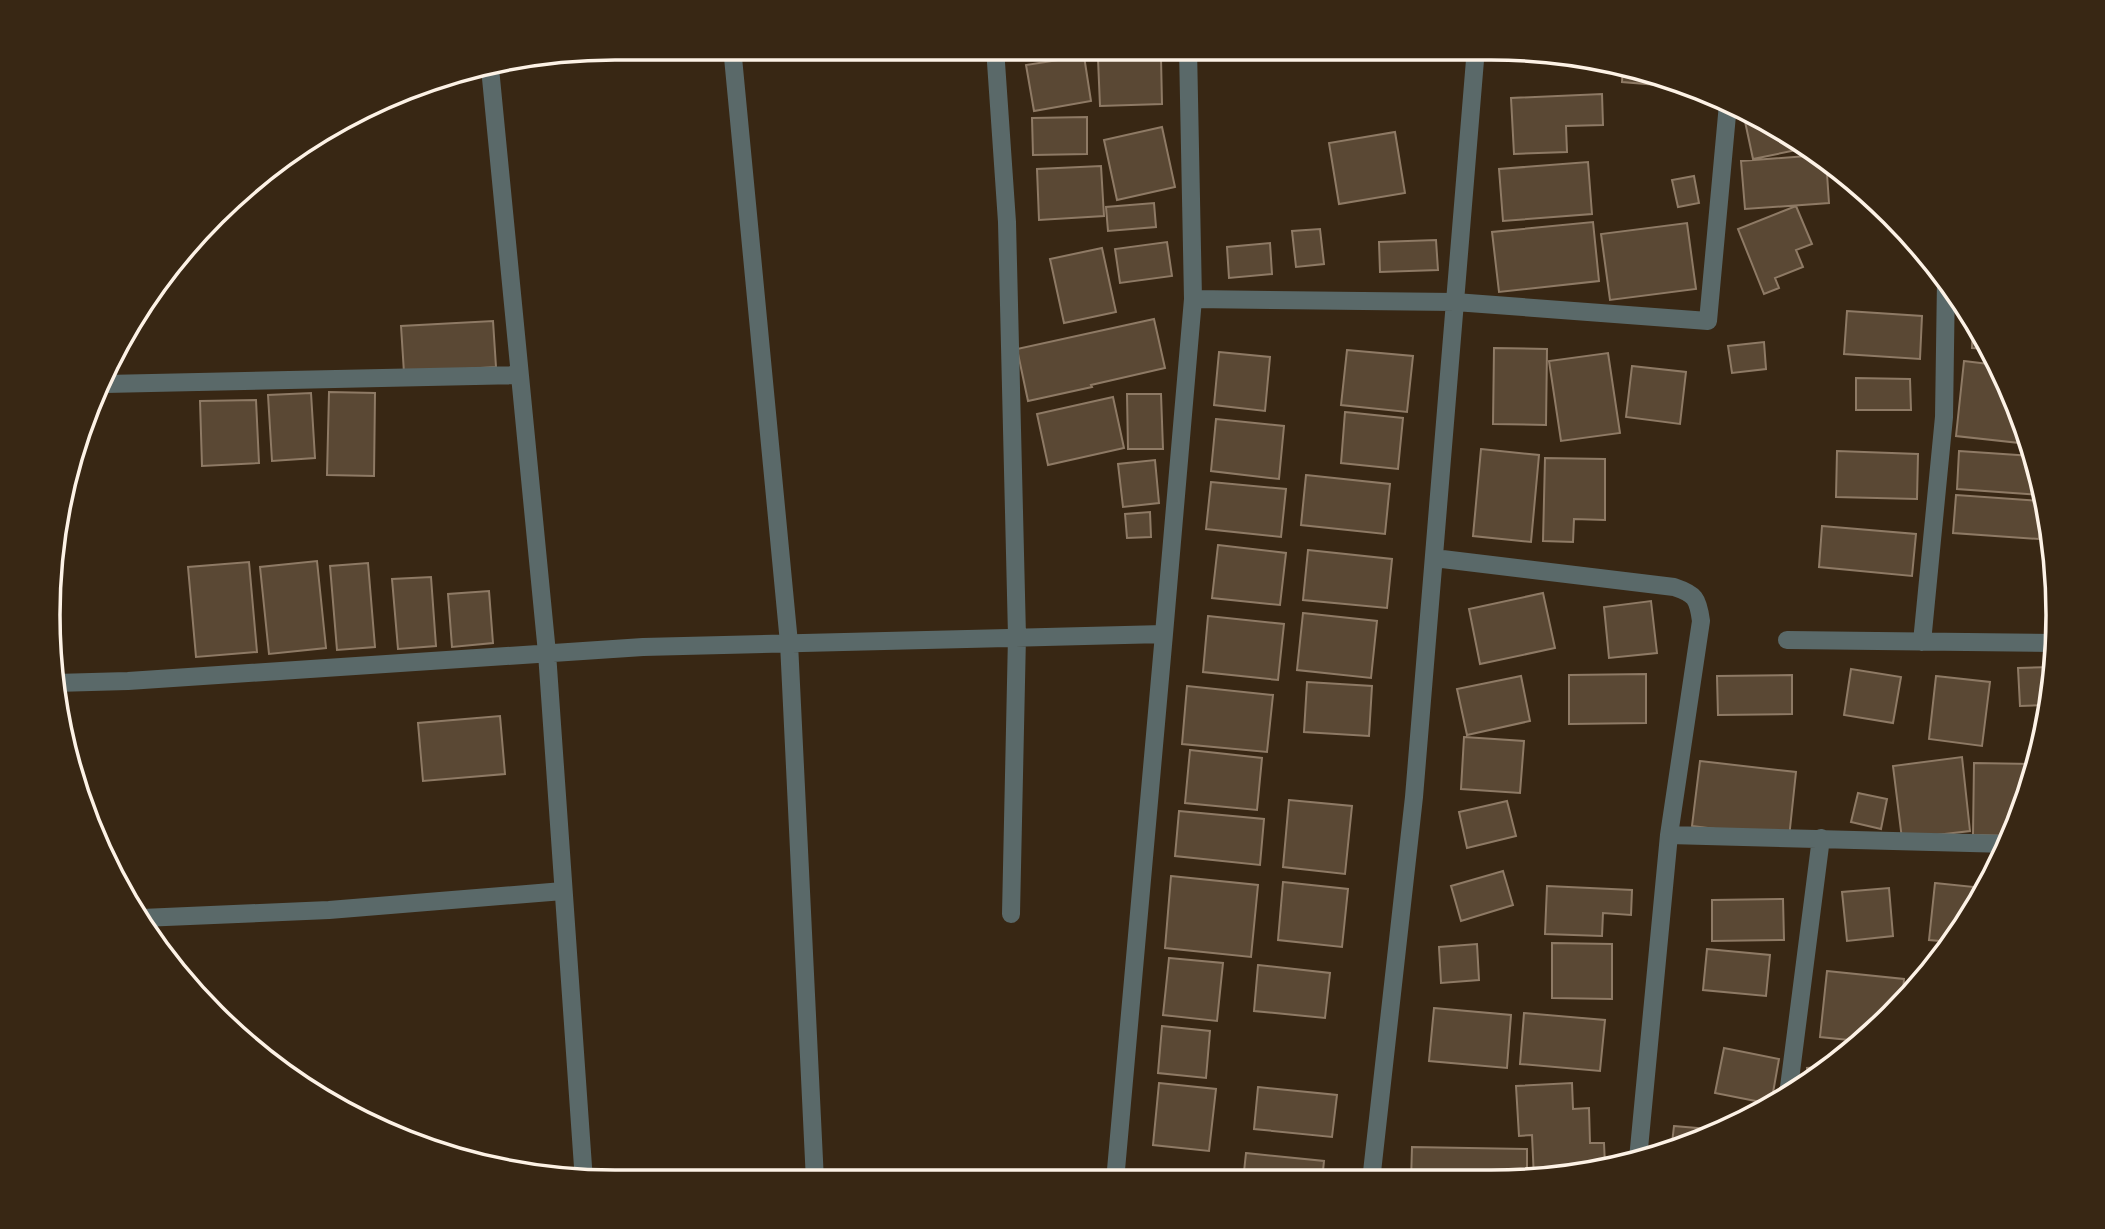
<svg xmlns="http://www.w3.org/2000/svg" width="2105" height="1229" font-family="'Asap Condensed',sans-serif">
<rect width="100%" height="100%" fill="#382714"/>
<!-- building -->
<path fill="#5a4834" stroke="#8e7a65" stroke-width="2" d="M1385 48H1422L1386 53Z
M1084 56 1091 101 1034 111 1026 65Z
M1161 58 1162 104 1100 106 1098 59Z
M1623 67 1673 77 1695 88 1622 82Z
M1602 94 1603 125 1566 126 1567 152 1514 154 1511 98Z
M1743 112 1805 143 1811 147 1753 159Z
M1087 117V154L1033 155 1032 118Z
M1162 127 1175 187 1117 200 1104 140Z
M1395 132 1405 193 1339 204 1329 143Z
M1820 155 1826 159 1829 203 1745 209 1741 161Z
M1588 162 1592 214 1503 221 1499 169Z
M1101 166 1104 216 1039 220 1037 169Z
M1694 176 1699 203 1678 207 1672 180Z
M1154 203 1156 227 1108 231 1106 207Z
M1796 206 1812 244 1796 250 1803 267 1775 278 1779 288 1764 294 1738 229Z
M1593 222 1599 281 1499 292 1492 232Z
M1687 223 1696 289 1610 300 1601 234Z
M1320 229 1324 264 1296 267 1292 231Z
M1436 240 1438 270 1380 272 1379 242Z
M1167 242 1172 276 1120 283 1115 249Z
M1270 243 1272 274 1229 278 1227 247Z
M1102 248 1116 312 1064 323 1050 259Z
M1847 311 1922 316 1920 359 1844 354Z
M1154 319 1165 368 1091 385 1092 387 1028 401 1017 349Z
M493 321 496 367 404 373 401 326Z
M1973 322 1975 323 1989 349 1972 348Z
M1764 342 1766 369 1732 373 1728 346Z
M1494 348 1547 349 1546 425 1493 424Z
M1347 350 1413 356 1407 412 1341 405Z
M1219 352 1270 357 1265 411 1214 405Z
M1608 353 1620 433 1561 441 1549 361Z
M1964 361 1997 365 2014 397 2029 444 1956 436Z
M1632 366 1686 372 1680 424 1626 417Z
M1856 378 1910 379 1911 410H1856Z
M329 392 375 393 374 476 327 475Z
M311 393 315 458 272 461 268 395Z
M1127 394H1161L1163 449H1128Z
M1113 397 1124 448 1048 465 1037 414Z
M256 400 259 463 202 466 200 401Z
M1345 412 1403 418 1398 469 1341 463Z
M1216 419 1284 426 1279 479 1211 471Z
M1481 449 1539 455 1531 542 1473 536Z
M1837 451 1918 454 1917 499 1836 497Z
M1959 451 2032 456 2043 490 2042 495 1957 489Z
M1545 458 1605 459V520L1574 519 1573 542 1543 541Z
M1155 460 1159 503 1123 507 1118 464Z
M1306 475 1390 484 1385 534 1301 525Z
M1211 482 1286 489 1281 537 1206 529Z
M1956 495 2041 501 2039 539 1953 533Z
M1150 512 1151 537 1127 538 1125 514Z
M2048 512 2051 542H2045Z
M1822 526 1916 534 1912 576 1819 567Z
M1218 545 1286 553 1280 605 1212 598Z
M1308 550 1392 559 1387 608 1303 600Z
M2052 554 2056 601 2054 602 2044 555Z
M317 561 326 648 269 654 260 567Z
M249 562 257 652 196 657 188 567Z
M368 563 375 647 337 650 330 566Z
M431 577 436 646 398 649 392 579Z
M489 591 493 643 452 647 448 594Z
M1543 593 1555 648 1480 664 1469 609Z
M1651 601 1657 653 1609 658 1604 607Z
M1303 613 1377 621 1371 678 1297 670Z
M1208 616 1284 624 1278 680 1203 672Z
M2053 667 2049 705 2020 706 2018 668Z
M1851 669 1901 677 1893 723 1844 715Z
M1646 674V723L1569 724V675Z
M1792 675V714L1718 715 1717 676Z
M1521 676 1530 721 1467 735 1457 689Z
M1936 676 1990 682 1982 746 1929 739Z
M1307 682 1372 686 1369 736 1304 732Z
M1187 686 1273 695 1267 752 1182 744Z
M500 716 505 774 423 781 418 723Z
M1464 737 1524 741 1520 793 1461 789Z
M1190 750 1262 758 1257 810 1185 803Z
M1962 757 1970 831 1902 839 1893 766Z
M1700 761 1796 772 1789 838 1692 826Z
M1974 763 2035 764 2012 836 1973 835Z
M1858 793 1887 799 1881 829 1851 822Z
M1289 800 1352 806 1345 874 1283 867Z
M1507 801 1516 836 1467 848 1459 812Z
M1179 811 1264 819 1260 865 1175 856Z
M1503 871 1513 905 1461 921 1451 886Z
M1171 876 1258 885 1251 957 1165 948Z
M1283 882 1348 889 1342 947 1278 940Z
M1935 883 1984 888 1962 929 1952 942 1929 940Z
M1547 886 1632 890 1631 915 1603 913 1602 936 1545 934Z
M1889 888 1893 936 1847 941 1842 892Z
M1783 899 1784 940 1712 941V900Z
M1552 943 1612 944V999L1552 998Z
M1477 944 1479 980 1441 983 1439 947Z
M1707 949 1770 955 1766 996 1703 990Z
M1929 955 1941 956 1928 971Z
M1169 958 1223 963 1217 1021 1163 1015Z
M1258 965 1330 973 1325 1018 1254 1011Z
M1827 971 1904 979 1902 1003 1891 1016 1859 1041 1820 1037Z
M1434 1008 1511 1015 1507 1068 1429 1061Z
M1524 1013 1605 1020 1600 1071 1520 1064Z
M1162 1026 1210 1031 1206 1078 1158 1073Z
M1724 1048 1779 1059 1771 1104 1715 1093Z
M1824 1067 1808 1080 1807 1068Z
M1159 1083 1216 1089 1209 1151 1153 1145Z
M1572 1083 1573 1109 1589 1108 1590 1143H1604L1605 1165 1534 1179 1532 1135 1519 1136 1516 1086Z
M1258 1087 1337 1095 1332 1137 1254 1129Z
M1674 1126 1720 1130 1671 1152Z
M1412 1147 1527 1149V1181H1411Z
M1246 1153 1324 1161 1322 1181H1243Z
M1154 1174 1208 1180V1181H1153Z"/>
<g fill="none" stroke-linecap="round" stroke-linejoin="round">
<!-- street -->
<path stroke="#5a6969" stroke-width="18" d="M732 47 789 643 815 1181
M995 48 1007 222 1017 636 1011 914
M490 68 547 653 584 1181
M1193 299 1455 302 1708 321 1728 104
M105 384 519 375
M1434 558 1674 587C1695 594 1698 598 1701 621L1669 835 1638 1159
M1164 634 1193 299 1188 48
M1787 640 2055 643
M1922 642 1944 417 1946 280
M55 683 128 681 643 647 1164 634 1115 1181
M1669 835 2008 844
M142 918 329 910 563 891
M1788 1095 1821 838
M1371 1181 1414 797 1476 48"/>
</g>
<!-- crop -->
<path d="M0 0H2105V1229H0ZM615 60H1491A555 555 0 0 1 2046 615V615A555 555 0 0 1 1491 1170H615A555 555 0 0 1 60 615V615A555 555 0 0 1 615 60Z" fill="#382714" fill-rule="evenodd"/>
<path fill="none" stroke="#fdf2e6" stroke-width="3.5" d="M615 60H1491A555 555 0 0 1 2046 615V615A555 555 0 0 1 1491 1170H615A555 555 0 0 1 60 615V615A555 555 0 0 1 615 60Z"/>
</svg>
